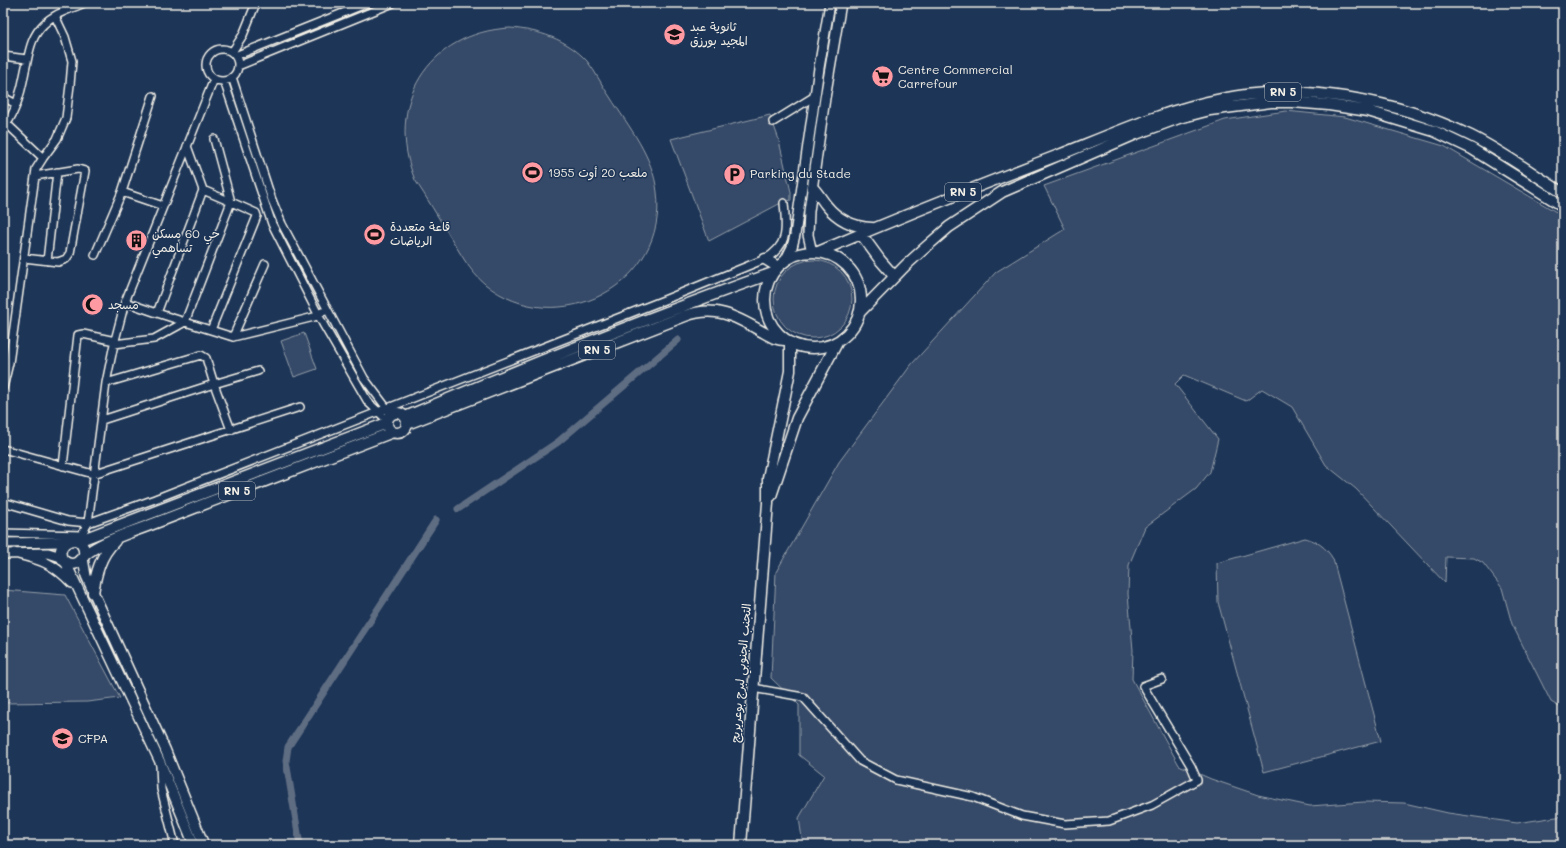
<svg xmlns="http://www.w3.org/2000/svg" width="1566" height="848" font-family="Mali,'Playpen Sans Arabic',sans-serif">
<rect width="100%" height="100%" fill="#1d3557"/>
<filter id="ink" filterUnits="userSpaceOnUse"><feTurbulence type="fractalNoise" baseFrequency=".025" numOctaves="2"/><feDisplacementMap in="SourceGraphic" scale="8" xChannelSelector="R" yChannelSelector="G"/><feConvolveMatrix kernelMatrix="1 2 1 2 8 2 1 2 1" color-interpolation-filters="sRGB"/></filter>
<g filter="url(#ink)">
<!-- green -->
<path fill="#354a67" stroke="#949ea8" d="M510 28C538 30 567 39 587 61 596 72 602 86 610 97 629 127 653 156 657 192 669 285 556 342 485 284 469 271 460 252 449 235 438 217 427 198 415 180 384 105 428 32 510 28Z
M1286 111 1345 117 1444 146 1563 216V709L1551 702 1512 624 1502 588 1483 563 1474 558 1446 557 1445 583 1356 489 1326 465 1292 407 1262 389 1246 401 1184 375 1175 384 1218 439 1210 472 1196 489 1145 527 1129 565 1128 594 1133 650 1132 679 1179 765 1211 779 1258 795 1310 806 1364 802 1404 803 1448 813 1517 823 1563 816V845H803L799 818 824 775 799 755V705L771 678 776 572 839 462 911 365 996 272 1065 229 1044 186 1225 120Z
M770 115 778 137 791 192V200L779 204 709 241 671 139Z
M774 299a39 39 0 1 1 78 0a39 39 0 1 1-78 0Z
M304 333 317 369 294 377 281 341Z
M1305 538C1317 541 1326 547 1333 559L1381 741 1264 772 1218 602 1217 563Z
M3 590 65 595 120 698 87 702 3 703Z"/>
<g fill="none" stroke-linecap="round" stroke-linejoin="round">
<!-- canal -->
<path stroke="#5e6d82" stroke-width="7" d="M458 509 558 442 678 340
M300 845 286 761 288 747 436 520"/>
<defs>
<path id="minor" d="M206 65a16 16 0 1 1 32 0a16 16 0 1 1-32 0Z
M232 52 243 35 256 3
M3 56 27 59
M235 56 368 3
M238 66 393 3
M232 77 272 200 282 224 364 378 392 415
M224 81 272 224 323 324 368 402 388 421
M3 97 16 104
M773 122 815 96
M7 124 43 158 57 139 66 118 70 85 72 61 65 37 55 16
M3 128C15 116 22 88 25 71 29 54 30 37 44 24 55 13 71 9 84 3
M214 139 231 202
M187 146 203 190
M122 192 163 206
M95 255 122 192 153 96
M24 258 58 262 66 259 70 253 85 171 78 169 35 176
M47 261 57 172
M125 302 157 313
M211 330 257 216 256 213 231 202 185 322 157 313 203 190 231 202
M233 337 265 264
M114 344 154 339 185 322 233 337 314 317 322 312
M106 383 201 355 206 358 214 384 258 371
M3 388 9 363 36 169 43 158
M102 420 214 384 231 430
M3 449 93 474 300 407
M63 466 78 335 83 334 115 341
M3 502 68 521 88 523 155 499 664 300 765 259C790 245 786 227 784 203
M3 533 82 535
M78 541 88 523 106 383 114 344 125 302 214 79
M753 688 803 697 860 761 896 780 973 797 1022 816 1065 824 1109 821 1152 805 1197 780 1191 766 1143 686 1162 679
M160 765 161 789 175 845"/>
<path id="major" d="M812 252 808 235 809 211 825 98 841 3
M785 261 792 247 795 235 819 68 830 3
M3 543 65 542
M14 553C41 560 52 562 72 583
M3 554 48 553 61 557
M83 558 86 576 165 749 204 845
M65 561 160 762 194 845"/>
<path id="highway" d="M813 188C818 193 822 200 826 205 838 220 854 227 872 228
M861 234 880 260 894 276
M818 252C898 218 978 186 1059 155 1112 134 1165 110 1222 99 1303 82 1397 100 1471 136 1503 152 1533 174 1563 193
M765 300a48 48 0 1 1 96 0a48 48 0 1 1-96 0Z
M765 259 778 267
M859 313 906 265 926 247 949 227 1002 192 1136 134 1179 118 1210 110 1271 102H1292L1329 105 1368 111 1434 131 1472 149 1563 206
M387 423a10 10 0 1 1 20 0a10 10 0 1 1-20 0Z
M405 417C527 366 649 317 773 273
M407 424 685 316C715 305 735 316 761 331 770 336 777 341 787 340
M771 496 797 418 838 341
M78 541 387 423
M84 556C85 549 83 543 76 540 58 539 55 562 71 564 78 565 80 559 85 555 96 545 118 537 131 532 168 519 203 504 239 491 290 471 342 452 393 432
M93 593C96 573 100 556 115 541
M741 845 768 503V478L790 371V342"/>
</defs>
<!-- minor casing -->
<use href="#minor" stroke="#f4f1e8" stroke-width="10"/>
<!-- major casing -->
<use href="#major" stroke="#f4f1e8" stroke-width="12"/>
<!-- highway casing -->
<use href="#highway" stroke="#f4f1e8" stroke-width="13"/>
<!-- minor -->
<use href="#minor" stroke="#1d3557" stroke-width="7"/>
<!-- major -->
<use href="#major" stroke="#1d3557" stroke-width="9"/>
<!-- highway -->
<use href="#highway" stroke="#1d3557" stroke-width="10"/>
</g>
</g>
<!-- icons -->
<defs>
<symbol id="school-disc" viewBox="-11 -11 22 22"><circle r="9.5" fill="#ff9aa2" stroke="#1d3557"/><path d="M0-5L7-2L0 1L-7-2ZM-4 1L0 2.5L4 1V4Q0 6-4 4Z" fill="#111"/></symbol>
<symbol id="supermarket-disc" viewBox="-11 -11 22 22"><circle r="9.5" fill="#ff9aa2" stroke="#1d3557"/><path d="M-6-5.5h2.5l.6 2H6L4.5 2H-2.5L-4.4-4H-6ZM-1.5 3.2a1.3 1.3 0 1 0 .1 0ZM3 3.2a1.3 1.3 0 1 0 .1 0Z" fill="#111"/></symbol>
<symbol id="stadium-disc" viewBox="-11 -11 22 22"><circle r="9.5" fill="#ff9aa2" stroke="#1d3557"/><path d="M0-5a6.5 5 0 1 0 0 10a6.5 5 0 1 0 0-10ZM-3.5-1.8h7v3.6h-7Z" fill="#111"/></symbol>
<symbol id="parking-disc" viewBox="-11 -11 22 22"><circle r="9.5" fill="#ff9aa2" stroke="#1d3557"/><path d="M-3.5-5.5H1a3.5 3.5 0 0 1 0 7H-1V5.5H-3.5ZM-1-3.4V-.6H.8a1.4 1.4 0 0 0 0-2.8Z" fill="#111"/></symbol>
<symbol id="building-disc" viewBox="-11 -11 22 22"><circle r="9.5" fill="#ff9aa2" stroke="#1d3557"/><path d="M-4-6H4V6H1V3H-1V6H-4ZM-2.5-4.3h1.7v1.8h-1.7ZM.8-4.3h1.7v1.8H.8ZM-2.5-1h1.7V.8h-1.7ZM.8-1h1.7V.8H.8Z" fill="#111"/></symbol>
<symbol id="mosque-disc" viewBox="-11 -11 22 22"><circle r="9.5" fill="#ff9aa2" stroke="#1d3557"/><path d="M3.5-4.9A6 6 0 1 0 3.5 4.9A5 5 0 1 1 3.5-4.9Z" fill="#111"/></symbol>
<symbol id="university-disc" viewBox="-11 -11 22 22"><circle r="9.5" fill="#ff9aa2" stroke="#1d3557"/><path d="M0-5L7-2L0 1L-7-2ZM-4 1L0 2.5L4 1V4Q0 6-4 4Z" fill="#111"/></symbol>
</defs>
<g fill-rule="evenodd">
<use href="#school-disc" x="662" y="22" width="25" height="25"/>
<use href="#supermarket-disc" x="870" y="64" width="25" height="25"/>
<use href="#stadium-disc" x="520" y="160" width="25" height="25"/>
<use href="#parking-disc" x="722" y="162" width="25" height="25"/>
<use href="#stadium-disc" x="362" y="222" width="25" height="25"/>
<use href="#building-disc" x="124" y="228" width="25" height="25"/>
<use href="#mosque-disc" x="80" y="292" width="25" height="25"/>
<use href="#university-disc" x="50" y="726" width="25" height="25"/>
</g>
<g text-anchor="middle" stroke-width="3" stroke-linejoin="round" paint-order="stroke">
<!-- shield labels -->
<g fill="#1d3557" stroke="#b4b9bc" stroke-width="1">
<rect x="1265" y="83" width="36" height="18" rx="3"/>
<rect x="945" y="183" width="36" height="18" rx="3"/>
<rect x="579" y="341" width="36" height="18" rx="3"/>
<rect x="219" y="482" width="36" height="18" rx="3"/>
</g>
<g font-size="11" font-weight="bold" fill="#f4f1e8">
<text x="1283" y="96">RN 5</text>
<text x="963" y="196">RN 5</text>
<text x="597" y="354">RN 5</text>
<text x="237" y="495">RN 5</text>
</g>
<!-- poi labels -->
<g font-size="12" fill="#f4f1e8" stroke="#1d3557" text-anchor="start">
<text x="690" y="31">ثانوية عبد<tspan x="690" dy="14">المجيد بورزق</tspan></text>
<text x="898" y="74">Centre Commercial<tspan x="898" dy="14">Carrefour</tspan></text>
<text x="548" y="177">ملعب 20 أوت 1955</text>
<text x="750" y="178">Parking du Stade</text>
<text x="390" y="231">قاعة متعددة<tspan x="390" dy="14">الرياضات</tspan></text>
<text x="152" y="238">حي 60 مسكن<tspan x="152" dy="14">تساهمي</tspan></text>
<text x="108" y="309">مسجد</text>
<text x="78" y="743">CFPA</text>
</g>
<!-- street labels -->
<g font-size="12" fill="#f4f1e8" stroke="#1d3557">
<text transform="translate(741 673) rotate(-85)" y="4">التجنب الجنوبي لبرج بوعريريج</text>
</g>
</g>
<!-- margin -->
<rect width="1566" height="848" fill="none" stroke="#1d3557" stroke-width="16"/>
<rect x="8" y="8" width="1550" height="832" fill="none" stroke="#f4f1e8" stroke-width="1.5" filter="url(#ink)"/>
</svg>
